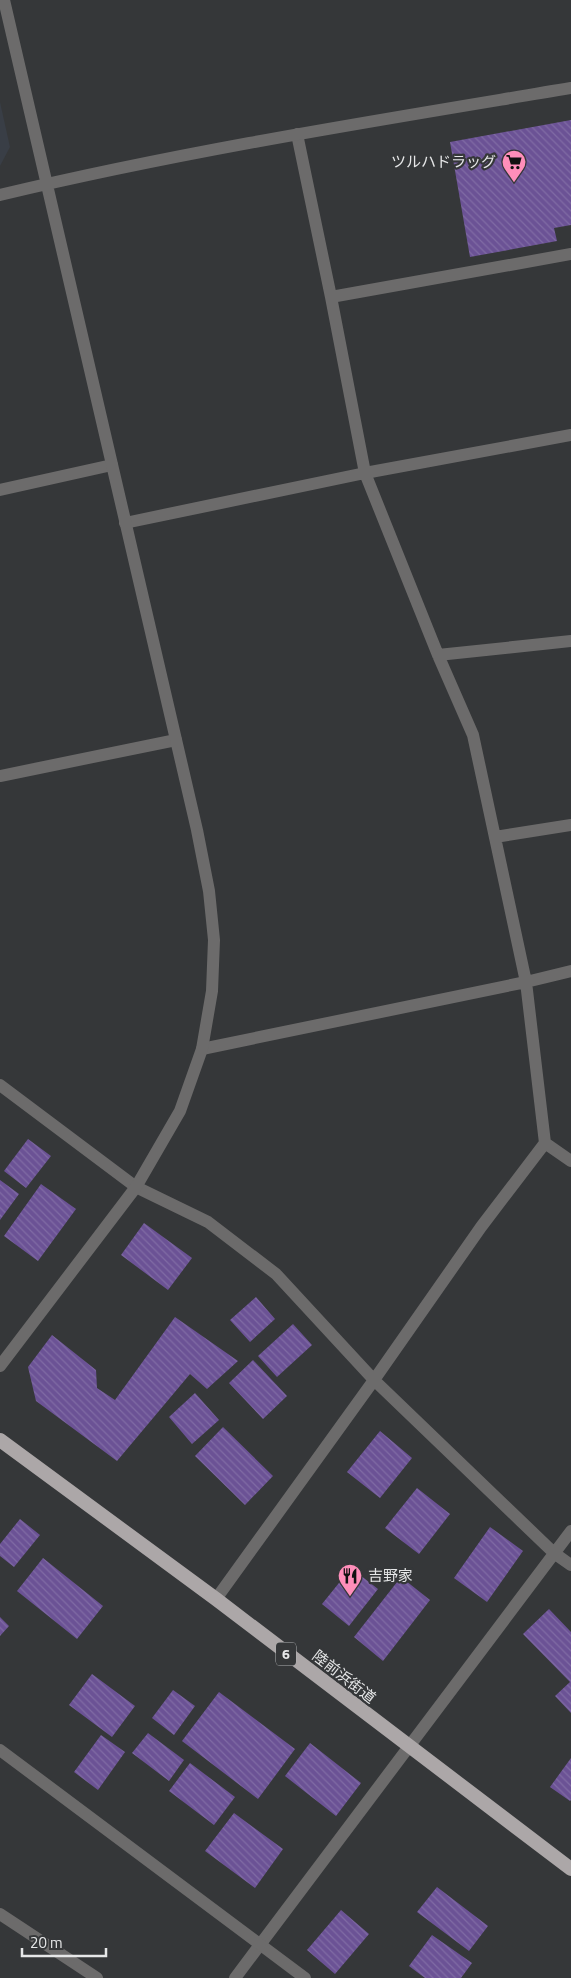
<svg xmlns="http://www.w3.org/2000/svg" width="571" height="1978" font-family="'Titillium Web','Noto Sans JP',sans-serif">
<defs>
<pattern id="building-back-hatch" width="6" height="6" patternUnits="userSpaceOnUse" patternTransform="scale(1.25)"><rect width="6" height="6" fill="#6b5295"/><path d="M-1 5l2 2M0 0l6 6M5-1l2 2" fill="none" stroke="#806ba4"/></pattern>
</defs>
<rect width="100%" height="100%" fill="#353739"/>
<!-- built -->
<path fill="#393e46" d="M0 102 10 147 0 166Z"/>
<!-- building -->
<path fill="url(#building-back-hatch)" d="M571 120V225L554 228 557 241 470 257 450 142Z
M28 1139 51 1156 26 1188 4 1171Z
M0 1180 19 1194 0 1220Z
M41 1184 76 1209 38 1261 4 1236Z
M144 1223 192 1258 168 1290 121 1255Z
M256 1297 275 1319 250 1342 230 1320Z
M175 1317 238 1361 207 1389 190 1374 117 1461 36 1401 28 1367 52 1335 96 1370 97 1388 115 1400Z
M293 1324 312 1345 277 1377 258 1356Z
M253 1360 287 1396 263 1419 229 1383Z
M195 1393 219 1420 192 1444 169 1417Z
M223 1427 273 1476 245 1505 195 1456Z
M380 1431 412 1458 380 1498 347 1472Z
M417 1488 450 1514 419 1554 385 1528Z
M20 1519 40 1535 14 1567 0 1556V1544Z
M490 1527 523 1551 487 1602 454 1578Z
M43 1558 103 1606 77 1639 17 1591Z
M351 1568 378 1589 349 1626 322 1604Z
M401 1577 430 1600 383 1661 354 1637Z
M549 1609 571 1632V1713L555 1696 570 1682 523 1634Z
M0 1617 9 1626 0 1636Z
M92 1674 135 1706 112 1737 69 1705Z
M173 1690 195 1706 174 1735 152 1718Z
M219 1692 295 1749 258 1799 182 1741Z
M148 1733 184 1760 169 1781 132 1753Z
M101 1735 125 1752 98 1790 74 1772Z
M310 1743 361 1783 336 1816 285 1776Z
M571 1758V1800L570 1801 550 1787Z
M190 1763 235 1797 214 1825 169 1791Z
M234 1813 283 1849 255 1888 205 1851Z
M437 1887 488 1926 469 1951 417 1912Z
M341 1910 369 1934 335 1974 307 1950Z
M432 1935 472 1963 461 1978H425L409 1966Z"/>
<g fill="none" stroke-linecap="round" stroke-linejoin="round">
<!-- minor -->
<path stroke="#6c6b6b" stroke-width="12" d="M331 297 571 254
M0 490 112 465
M125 523 365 473 571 435
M438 655 571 641
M0 776 176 740
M495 837 571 825
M202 1049 526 982 571 971
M0 1085 136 1187 208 1222 276 1274 374 1380 554 1553 571 1565
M545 1143 571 1161
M216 1599 374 1380 481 1227 545 1143 526 982 473 735 438 655 365 473 331 297 297 134
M0 1914 97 1978
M235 1978 571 1531"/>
<!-- tertiary -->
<path stroke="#6c6b6b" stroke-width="12" d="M0 195C188 150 380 120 571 88
M0 1366 136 1187 180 1111 202 1049 212 991 214 940 209 891 197 830 4 0
M0 1750 305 1978"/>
<!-- trunk -->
<path stroke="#aca7a8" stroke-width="14" d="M0 1440 216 1599 571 1869"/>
</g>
<!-- icons -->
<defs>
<symbol id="supermarket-pin" viewBox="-11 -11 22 30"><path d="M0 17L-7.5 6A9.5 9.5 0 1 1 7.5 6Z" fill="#ff8eba" stroke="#353739"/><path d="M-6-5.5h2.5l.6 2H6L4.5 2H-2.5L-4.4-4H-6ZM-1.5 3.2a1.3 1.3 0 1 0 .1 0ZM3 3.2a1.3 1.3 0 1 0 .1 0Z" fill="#111"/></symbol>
<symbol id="restaurant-pin" viewBox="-11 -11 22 30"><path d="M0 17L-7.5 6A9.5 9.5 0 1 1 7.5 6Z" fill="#ff8eba" stroke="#353739"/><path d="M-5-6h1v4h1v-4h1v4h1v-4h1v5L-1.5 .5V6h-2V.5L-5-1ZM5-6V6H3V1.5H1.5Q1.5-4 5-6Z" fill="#111"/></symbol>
</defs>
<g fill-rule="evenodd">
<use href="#supermarket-pin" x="500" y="148" width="28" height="38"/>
<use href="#restaurant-pin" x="336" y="1562" width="28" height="38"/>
</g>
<g text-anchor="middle" stroke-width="4.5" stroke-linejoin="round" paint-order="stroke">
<!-- shield labels -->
<rect fill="#353739" stroke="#b1b2b4" stroke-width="1" x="276" y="1642.5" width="20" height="23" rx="4"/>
<g font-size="14" font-weight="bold" fill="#e6e7e8">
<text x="286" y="1659">6</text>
</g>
<!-- poi labels -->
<g font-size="15" fill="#e6e7e8" stroke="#353739" text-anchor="end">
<text x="496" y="167">ツルハドラッグ</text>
<text x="368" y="1581" text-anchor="start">吉野家</text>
</g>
<!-- street labels -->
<g font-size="15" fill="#e6e7e8" stroke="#353739">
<text transform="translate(344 1677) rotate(38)" y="5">陸前浜街道</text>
</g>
</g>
<!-- scale -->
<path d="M22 1948v8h84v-8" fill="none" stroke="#e6e7e8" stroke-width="2.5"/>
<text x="30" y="1948" font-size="15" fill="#e6e7e8" stroke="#353739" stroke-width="4" paint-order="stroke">20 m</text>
</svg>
